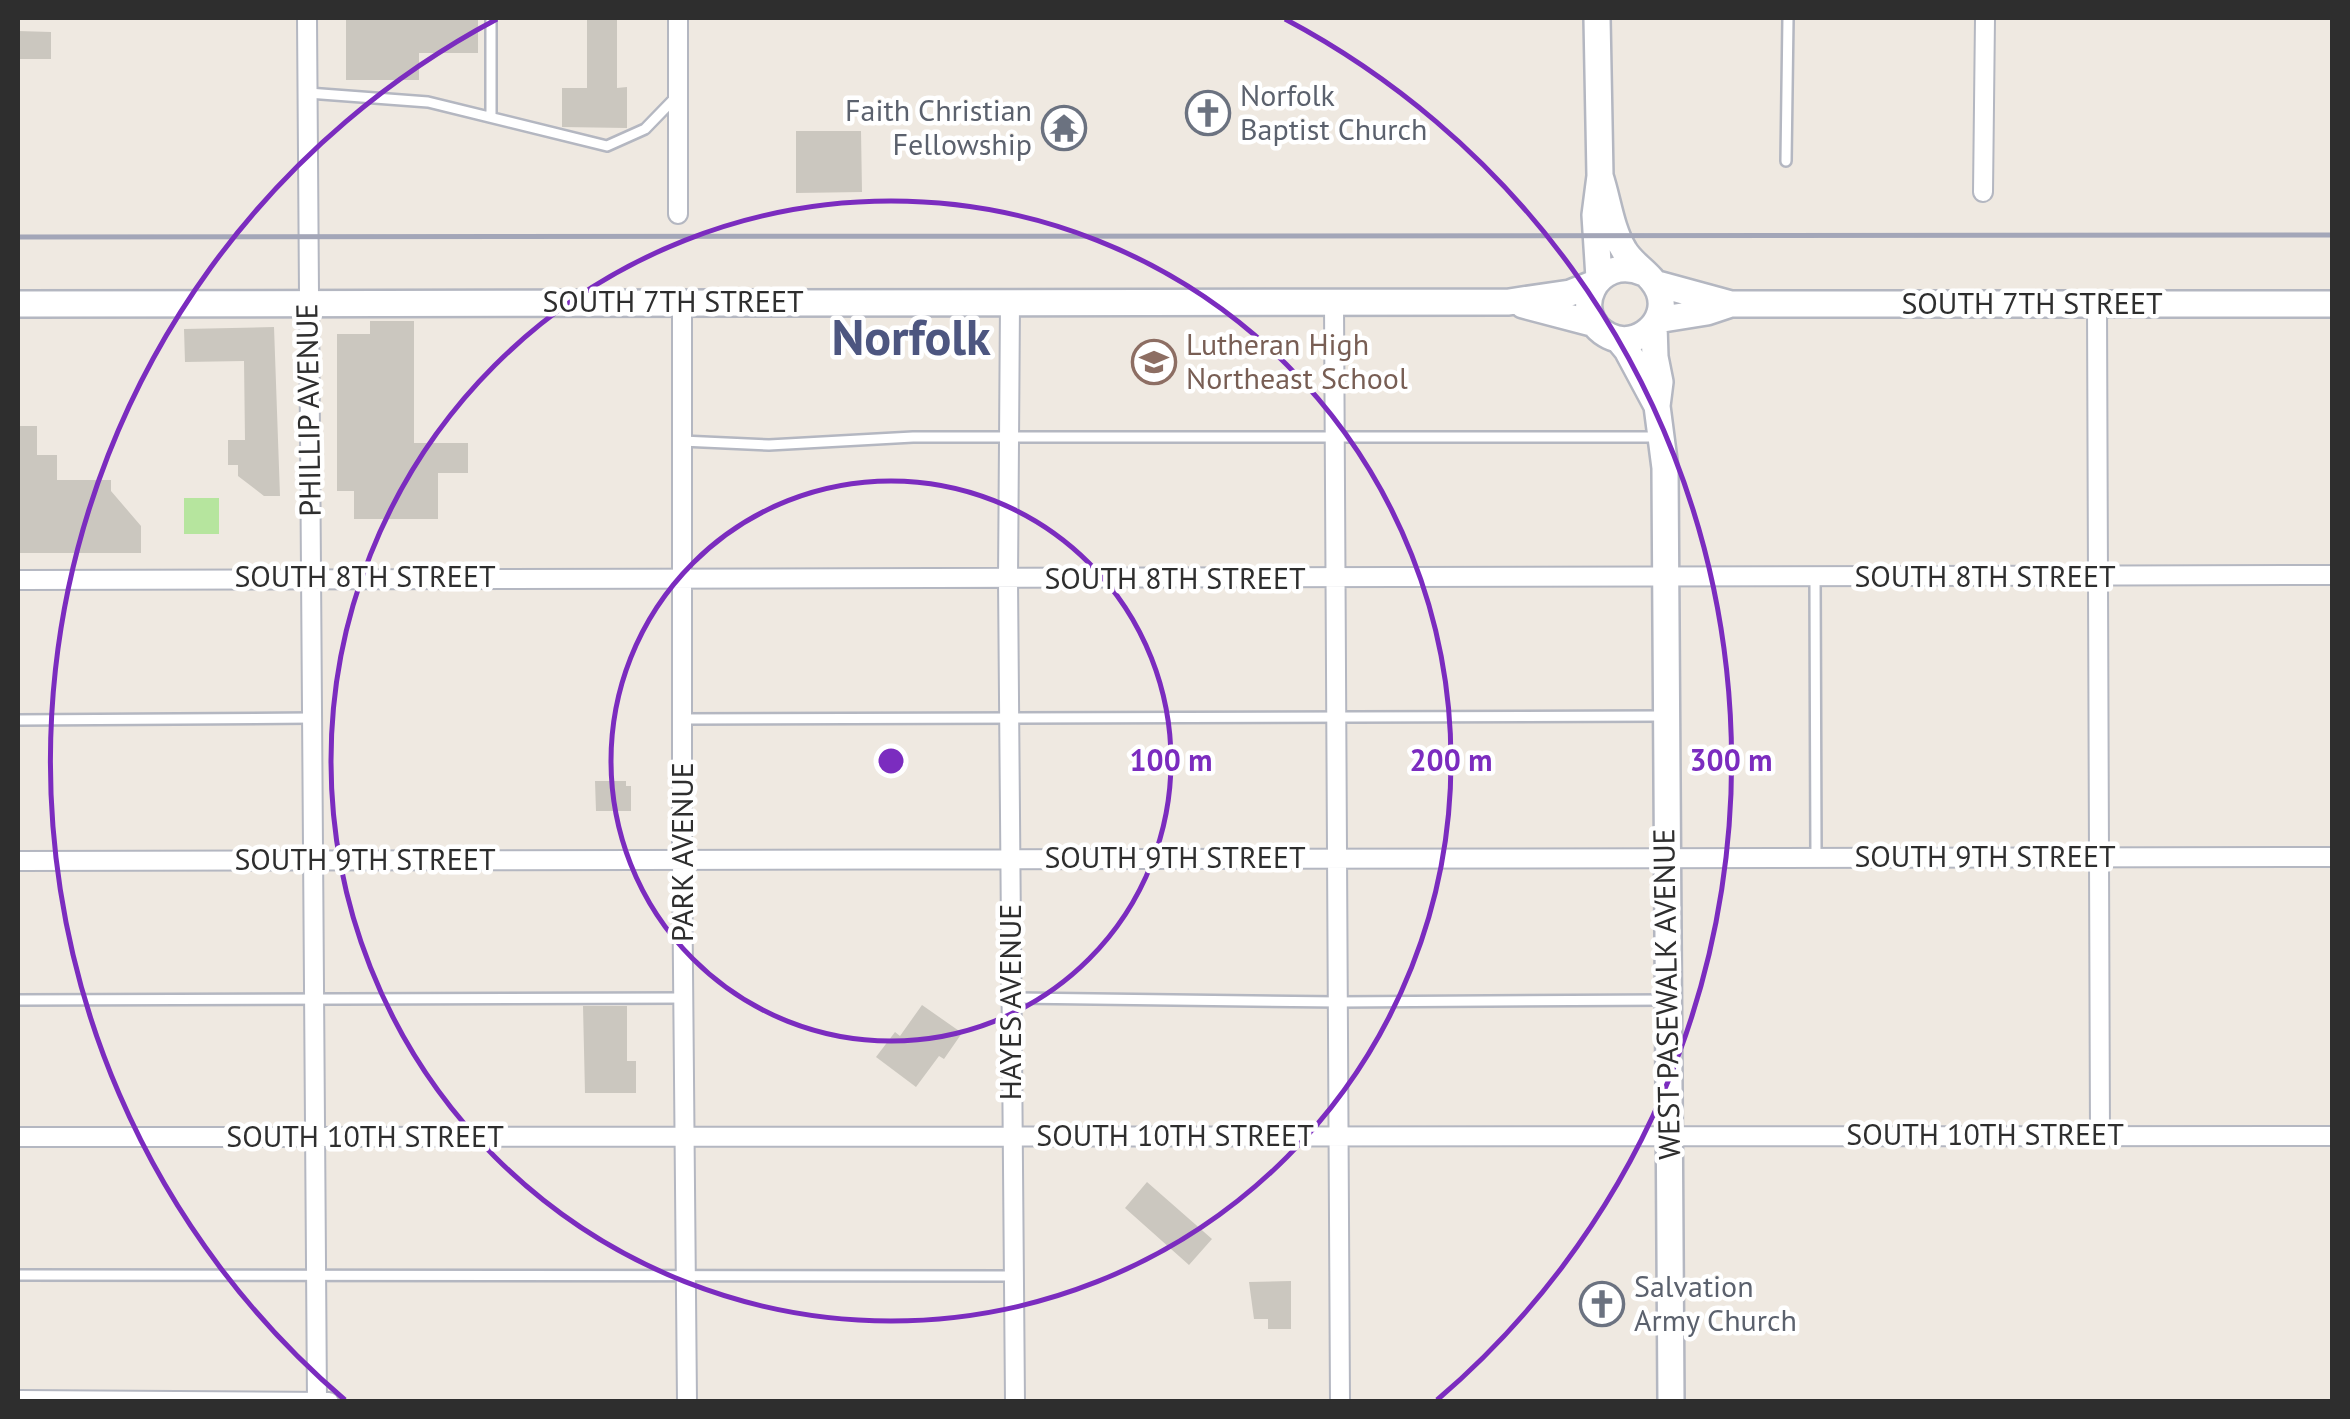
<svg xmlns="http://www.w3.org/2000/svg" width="2350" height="1419" font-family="'PT Sans',sans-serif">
<rect width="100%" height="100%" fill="#efe9e1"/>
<!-- park -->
<path fill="#b6e59e" d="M184 498H219V534H184Z"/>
<!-- building -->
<path fill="#cbc7bf" d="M346 18H478V53H419V80H346Z
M587 18H617V88L627 87V128L562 127V88H587Z
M18 31 51 32V59H18Z
M796 131H861L862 192 796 193Z
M370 321H414V443H468V473H438V519H354V491H337V334H370Z
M274 327 280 496H264L238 476V465H228V440H245L244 361 185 362 184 329Z
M18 426H37V455H57V480H111V491L141 526V553H18Z
M595 781H626V786H631V811H596Z
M922 1005 962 1033 944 1059 939 1056 916 1087 876 1057 895 1032 900 1036Z
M583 1006H627V1061H636V1093H585Z
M1147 1182 1212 1239 1189 1265 1125 1208Z
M1291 1281V1329H1268V1319H1254L1249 1282Z"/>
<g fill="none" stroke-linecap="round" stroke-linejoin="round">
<defs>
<path id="lane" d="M491 18V117
M308 93 428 102 607 146 645 129 677 96
M1786 161 1788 18
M682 441 769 445 913 437H1659
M1815 578 1816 858
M682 719 1662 716
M18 720 312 718
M1012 998 1338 1002 1665 1000
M18 1000 683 998
M18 1275 1013 1276"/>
<path id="street" d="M307 18 317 1402
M678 18V214
M1983 192 1985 18
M682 302V862L687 1402
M1010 303 1008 580 1015 1402
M1334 303 1340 1402
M2097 305 2100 1136
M18 580 2332 575
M18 861 2332 857
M18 1137 2332 1136
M18 1400 329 1402"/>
<path id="secondary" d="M1597 18 1600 176 1595 215 1599 278
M1600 176C1608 200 1611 229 1624 250 1633 266 1653 274 1659 292 1670 321 1637 350 1609 336 1567 315 1596 252 1644 273
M1654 283 1731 304
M18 304 1509 302 1570 293 1595 283
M1523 305 1595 324
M1657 320 1707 312 1731 304H2332
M1654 325 1655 357 1660 382 1657 406 1665 468 1671 1402
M1618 339 1627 350 1657 406"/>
</defs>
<!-- lane casing -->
<use href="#lane" stroke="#b4b7c1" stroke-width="14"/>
<!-- street casing -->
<use href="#street" stroke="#b4b7c1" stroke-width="22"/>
<!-- secondary casing -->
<use href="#secondary" stroke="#b4b7c1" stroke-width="30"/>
<!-- lane -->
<use href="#lane" stroke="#fff" stroke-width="9"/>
<!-- street -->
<use href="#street" stroke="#fff" stroke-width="18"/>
<!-- secondary -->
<use href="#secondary" stroke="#fff" stroke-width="25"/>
<!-- rail -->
<path stroke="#a3a6b8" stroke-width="5" d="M18 237 2332 235"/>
</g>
<!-- distance rings -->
<g fill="none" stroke="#7b2cbf" stroke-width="5">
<circle cx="891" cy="761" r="280"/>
<circle cx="891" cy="761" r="560"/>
<path d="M345 1400A840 840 0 0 1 497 19M1285 19A840 840 0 0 1 1437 1400"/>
</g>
<!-- icons -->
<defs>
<symbol id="church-ring" viewBox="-11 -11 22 22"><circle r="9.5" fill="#fff" stroke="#6b7280" stroke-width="1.5"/><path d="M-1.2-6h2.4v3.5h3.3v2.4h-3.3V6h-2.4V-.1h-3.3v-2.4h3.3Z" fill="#6b7280"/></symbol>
<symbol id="temple-ring" viewBox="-11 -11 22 22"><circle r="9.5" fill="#fff" stroke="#6b7280" stroke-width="1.5"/><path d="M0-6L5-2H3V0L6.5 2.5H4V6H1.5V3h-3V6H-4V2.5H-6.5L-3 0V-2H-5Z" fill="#6b7280"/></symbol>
<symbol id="school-ring" viewBox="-11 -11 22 22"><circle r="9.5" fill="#fff" stroke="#8d6e63" stroke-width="1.5"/><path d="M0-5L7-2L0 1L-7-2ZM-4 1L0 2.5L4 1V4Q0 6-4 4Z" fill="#8d6e63"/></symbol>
</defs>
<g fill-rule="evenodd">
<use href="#church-ring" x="1183" y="88" width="50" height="50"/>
<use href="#temple-ring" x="1039" y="103" width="50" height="50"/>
<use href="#school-ring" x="1129" y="337" width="50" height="50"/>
<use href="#church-ring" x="1577" y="1279" width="50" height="50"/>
</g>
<g text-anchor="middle" stroke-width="9" stroke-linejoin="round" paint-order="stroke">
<!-- worship labels -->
<g font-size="30" fill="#5b616d" stroke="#fff" text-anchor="start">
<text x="1240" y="106">Norfolk<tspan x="1240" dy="34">Baptist Church</tspan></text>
<text x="1032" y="121" text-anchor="end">Faith Christian<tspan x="1032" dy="34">Fellowship</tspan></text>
<text x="1634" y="1297">Salvation<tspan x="1634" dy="34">Army Church</tspan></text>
</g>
<!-- street labels -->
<g font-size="30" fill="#2e2e2e" stroke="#fff">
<text x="673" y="312">SOUTH 7TH STREET</text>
<text x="2032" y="314">SOUTH 7TH STREET</text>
<text transform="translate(309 410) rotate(-91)" y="10">PHILLIP AVENUE</text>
<text x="365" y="587">SOUTH 8TH STREET</text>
<text x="1985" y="587">SOUTH 8TH STREET</text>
<text x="1175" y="589">SOUTH 8TH STREET</text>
<text transform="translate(683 852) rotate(-90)" y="10">PARK AVENUE</text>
<text x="1985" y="867">SOUTH 9TH STREET</text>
<text x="1175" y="868">SOUTH 9TH STREET</text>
<text x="365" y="870">SOUTH 9TH STREET</text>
<text transform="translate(1667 994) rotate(-91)" y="10">WEST PASEWALK AVENUE</text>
<text transform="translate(1011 1002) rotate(-90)" y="10">HAYES AVENUE</text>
<text x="1985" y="1145">SOUTH 10TH STREET</text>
<text x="1175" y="1146">SOUTH 10TH STREET</text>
<text x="365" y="1147">SOUTH 10TH STREET</text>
</g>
<!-- education labels -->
<g font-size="30" fill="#785e54" stroke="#fff" text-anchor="start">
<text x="1186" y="355">Lutheran High<tspan x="1186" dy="34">Northeast School</tspan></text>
</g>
<!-- town labels -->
<g font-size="50" font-weight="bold" fill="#4d5680" stroke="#fff">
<text x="911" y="355">Norfolk</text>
</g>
</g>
<circle cx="891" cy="761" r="15" fill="#7b2cbf" stroke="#fff" stroke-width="5"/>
<g font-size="30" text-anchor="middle" font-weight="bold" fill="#7b2cbf" stroke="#fff" stroke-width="9" stroke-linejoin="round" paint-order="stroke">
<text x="1171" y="771">100 m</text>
<text x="1451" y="771">200 m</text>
<text x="1731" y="771">300 m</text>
</g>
<!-- border -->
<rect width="2350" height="1419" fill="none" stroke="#2e2e2e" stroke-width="40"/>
</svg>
